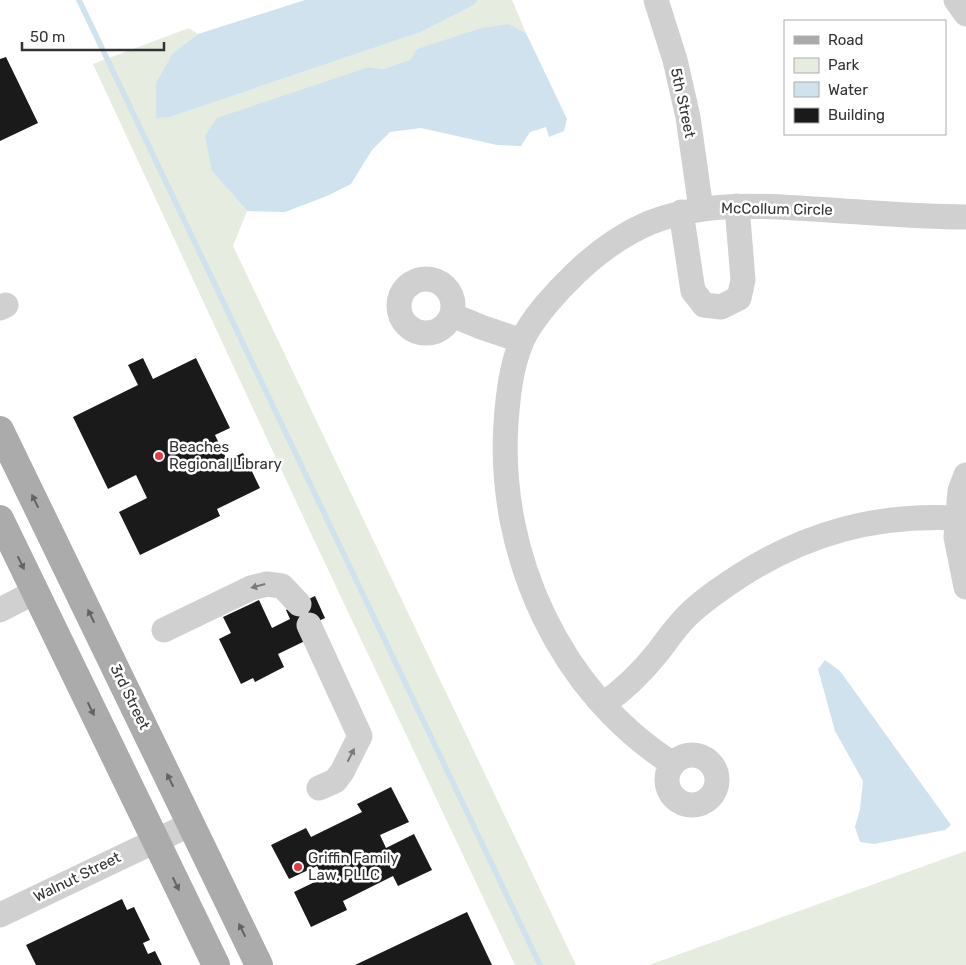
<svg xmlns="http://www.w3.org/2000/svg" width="966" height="965" font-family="Rubik,sans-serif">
<rect width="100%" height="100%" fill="#fff"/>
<!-- green -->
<path fill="#e6ecdf" d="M478 0H512L526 33 509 24 417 49 411 60 383 69 369 67 212 171 247 211 233 246 576 965H515L315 542 93 64 189 28 198 34 173 53 170 117 421 32 474 5Z
M966 851V965H649Z"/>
<!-- water -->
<path fill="#cfe2ee" d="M305 0H478L474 5 421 32 170 117 156 118V83L173 53 198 34Z
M509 24 526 33 567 119 564 131 549 137 546 127 530 132 521 146 497 145 421 128 390 132 372 150 351 184 327 196 285 212 247 211 212 171 205 136 217 118 369 67 383 69 410 60 417 49 482 28Z
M825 660 840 671 951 825 945 830 874 844 860 842 855 827 860 809 863 781 835 731 818 669Z"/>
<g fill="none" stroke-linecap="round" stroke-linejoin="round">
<!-- stream -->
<path stroke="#cfe2ee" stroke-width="5.5" d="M79 0 540 965"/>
</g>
<!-- building -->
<path fill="#1a1a1a" d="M6 57 38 123 0 141V59Z
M143 358 153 379 196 358 230 428 215 435 227 460 243 453 260 488 217 509 220 516 140 555 119 512 147 498 136 475 108 489 73 417 138 385 128 365Z
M315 596 325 618 301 629 307 640 278 654 284 667 255 682 253 678 241 684 219 639 231 633 223 617 259 600 272 628 290 619 286 610Z
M391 787 409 822 380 835 386 848 414 834 432 870 398 886 393 876 343 901 347 910 311 927 294 892 323 878 317 866 289 879 271 845 306 828 311 837 362 812 357 804Z
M122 899 127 910 134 907 150 940 143 943 148 954 155 951 162 965H36L26 945Z
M467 912 492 965H355Z"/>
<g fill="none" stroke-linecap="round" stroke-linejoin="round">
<!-- minor -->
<path stroke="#d0d0d0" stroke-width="25" d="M656 0 675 60 688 117 701 209
M956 0 966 14
M681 212 693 291 704 305 721 307 739 298 743 280 737 206
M399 306a27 27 0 1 1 54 0a27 27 0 1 1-54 0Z
M0 308 6 305
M452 315 481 327 522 341
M966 475 960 491 956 537 966 587
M0 610 35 592
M309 625 360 736 342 772 335 781 319 788
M164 630 251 588 267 584 282 586 299 604
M603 704C624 690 642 672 658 652 667 640 676 627 687 616 702 601 720 589 738 577 806 533 876 514 957 518
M667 780a25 25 0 1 1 50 0a25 25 0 1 1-50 0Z
M673 764C560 693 497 554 506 423 508 396 511 366 522 341 531 319 559 289 577 272 598 252 621 235 649 223 702 202 758 205 814 209 864 212 915 217 966 217
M0 915 191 824"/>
<!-- major -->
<path stroke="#ababab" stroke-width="28" d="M0 430 259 965
M0 519 216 965"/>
</g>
<!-- one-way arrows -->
<defs><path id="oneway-solid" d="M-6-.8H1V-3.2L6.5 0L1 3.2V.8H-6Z" transform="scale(1.25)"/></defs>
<g fill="#636363">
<use href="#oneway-solid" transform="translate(35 501) rotate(-116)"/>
<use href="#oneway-solid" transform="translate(21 563) rotate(64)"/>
<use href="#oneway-solid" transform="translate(91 616) rotate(-116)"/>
<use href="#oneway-solid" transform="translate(91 709) rotate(64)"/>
<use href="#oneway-solid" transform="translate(170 780) rotate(-116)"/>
<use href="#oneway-solid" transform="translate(176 884) rotate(64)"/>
<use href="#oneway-solid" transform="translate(242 930) rotate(-116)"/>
</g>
<g fill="#7a7a7a">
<use href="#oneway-solid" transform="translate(258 586) rotate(165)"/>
<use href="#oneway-solid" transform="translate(351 755) rotate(-63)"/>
</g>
<!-- markers -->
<g fill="#e63946" stroke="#fff" stroke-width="2">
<circle cx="159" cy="456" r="5"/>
<circle cx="298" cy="867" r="5"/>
</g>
<g text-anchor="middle" stroke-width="5" stroke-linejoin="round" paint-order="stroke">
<!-- street labels -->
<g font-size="15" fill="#333" stroke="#fff">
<text transform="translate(683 103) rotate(78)" y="5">5th Street</text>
<text transform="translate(777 209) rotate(1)" y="5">McCollum Circle</text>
<text transform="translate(130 697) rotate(64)" y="5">3rd Street</text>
<text transform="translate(77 877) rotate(-26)" y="5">Walnut Street</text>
</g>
<!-- poi labels -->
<g font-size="15" fill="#333" stroke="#fff" text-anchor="start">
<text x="169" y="452">Beaches<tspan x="169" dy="17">Regional Library</tspan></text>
<text x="308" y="863">Griffin Family<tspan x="308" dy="17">Law, PLLC</tspan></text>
</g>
</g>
<!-- legend -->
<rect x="784" y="20" width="162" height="115" fill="#ffffff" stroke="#adadad"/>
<rect x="794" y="36" width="25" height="8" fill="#ababab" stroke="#adadad"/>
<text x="828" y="45" font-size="15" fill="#333333">Road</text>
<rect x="794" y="58" width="25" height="15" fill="#e6ecdf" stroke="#adadad"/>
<text x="828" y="70" font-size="15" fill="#333333">Park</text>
<rect x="794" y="82" width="25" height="15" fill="#cfe2ee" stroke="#adadad"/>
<text x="828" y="95" font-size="15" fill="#333333">Water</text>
<rect x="794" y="108" width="25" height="15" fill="#1a1a1a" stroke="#adadad"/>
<text x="828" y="120" font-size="15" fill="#333333">Building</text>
<!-- scale -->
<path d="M22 42v8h142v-8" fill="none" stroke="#333333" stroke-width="2.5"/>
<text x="30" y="42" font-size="15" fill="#333333" stroke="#ffffff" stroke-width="4" paint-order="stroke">50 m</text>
</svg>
